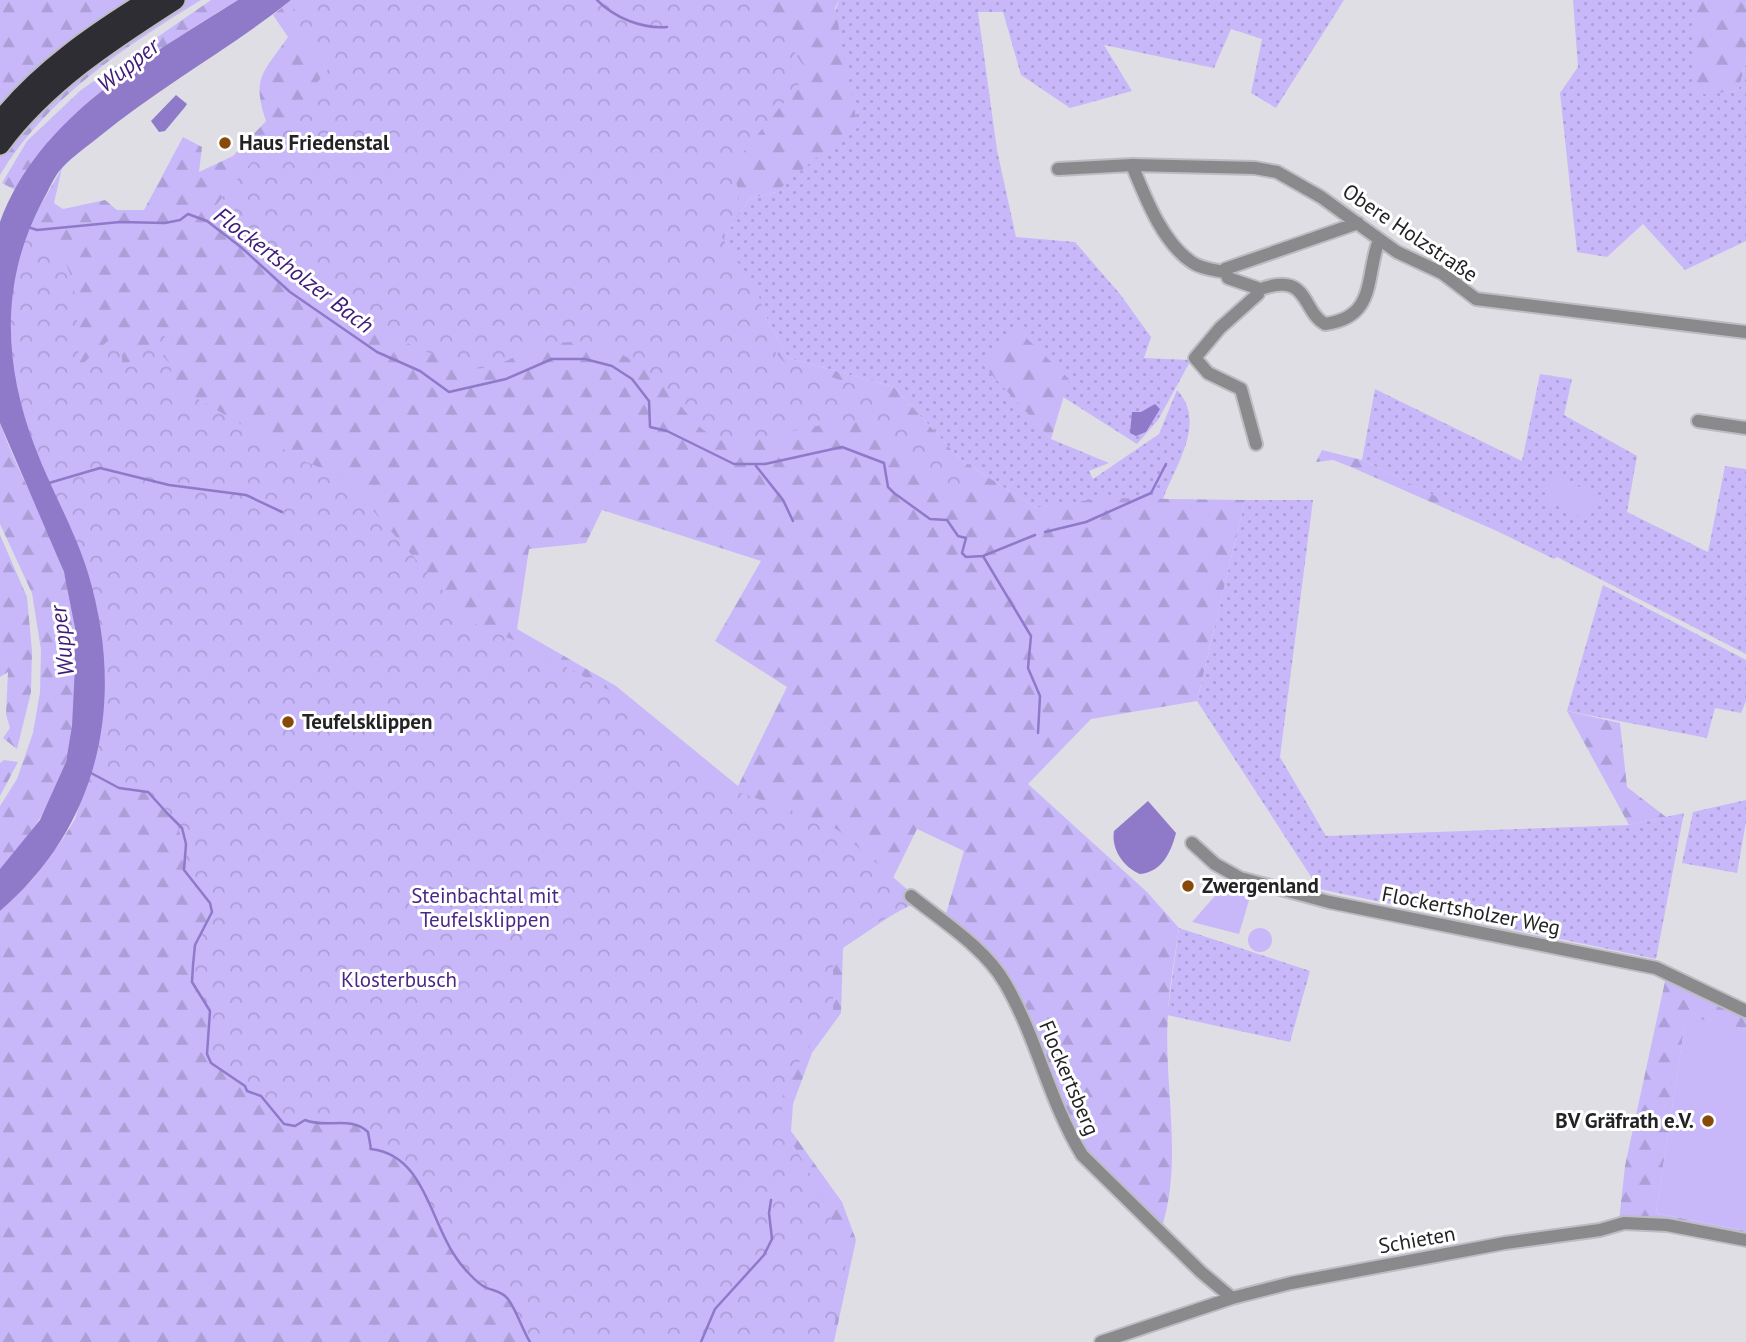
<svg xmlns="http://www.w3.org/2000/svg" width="1746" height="1342" font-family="'PT Sans',sans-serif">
<defs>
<pattern id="grass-dots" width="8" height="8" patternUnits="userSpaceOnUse" patternTransform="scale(1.75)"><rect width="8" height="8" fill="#c8b8fa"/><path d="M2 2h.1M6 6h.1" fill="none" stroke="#ac9ed6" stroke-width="1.8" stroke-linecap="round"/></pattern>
<pattern id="forest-firs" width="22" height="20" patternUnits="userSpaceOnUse" patternTransform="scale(1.75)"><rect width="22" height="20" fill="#c8b8fa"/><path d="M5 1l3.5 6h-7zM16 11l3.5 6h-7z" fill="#ac9ed6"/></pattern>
<pattern id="park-crowns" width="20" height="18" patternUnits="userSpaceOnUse" patternTransform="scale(1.75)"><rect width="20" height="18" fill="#c8b8fa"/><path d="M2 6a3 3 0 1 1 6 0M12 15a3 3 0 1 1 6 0" fill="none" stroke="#ac9ed6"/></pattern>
</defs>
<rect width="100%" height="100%" fill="#dfdee5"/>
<!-- grass -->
<path fill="url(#grass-dots)" d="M839 0H1344L1276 108 1251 93 1262 39 1231 29 1214 68 1104 45 1132 91 1070 108 1021 75 1003 12H978L997 150 1016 237 1075 242 1120 294 1151 337 1144 358 1191 360 1158 420 1137 444 1063 397 1069 379 983 364 1051 439 1109 463 1089 471 1093 479 1159 434 1177 390C1207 422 1176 464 1163 499H1102L1036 508 960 459 894 387 788 358 724 238 749 199 776 192Z
M1573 0H1693L1694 94 1738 91 1746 62V241L1685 270 1643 224 1607 257 1577 252 1560 93 1578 67Z
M1540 374 1572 379 1564 415 1637 456 1627 512 1708 552 1725 466 1746 469V654L1557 557 1554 559 1499 532 1500 528 1362 460 1375 389 1522 461Z
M1245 500H1313L1280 757 1326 836 1629 825 1684 813 1656 959 1319 889 1197 701Z
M1603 585 1746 660V701L1741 713 1715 708 1707 738 1567 711Z
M1746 800V822L1737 873 1682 863 1693 812Z
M1179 928 1310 971 1290 1042 1167 1015Z"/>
<!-- forest -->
<path fill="url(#forest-firs)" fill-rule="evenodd" d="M0 0H134L80 35 0 104Z
M186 0H201C126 46 46 98 0 175V154L48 101Z
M211 0H238C152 52 71 105 15 190L2 183 27 141 81 90Z
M291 0H839L835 8 857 123 776 192 749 199 724 238 788 358 894 387 960 459 1036 508 1102 498 1245 500 1197 701 1091 719 1028 784 1147 892 1179 928C1175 957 1169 986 1168 1014 1163 1085 1184 1161 1161 1230L1093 1162 1071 1134 1002 974 944 921 964 851 917 829 893 878 916 899 843 948 841 1013 812 1053 793 1104 791 1131 842 1202 856 1240 834 1342H0V911L32 880 64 837 75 819 101 739 18 253 28 227 62 168 54 203 63 209 105 200 117 210H144L183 137 202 147 199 172 233 156 266 121C251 77 264 72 288 37L273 15ZM602 510 761 561 715 641 787 687 738 786 616 686 517 629 529 549 586 543Z
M1693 0H1746V62L1738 91 1693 95Z
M1016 328 1069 379 1051 439 982 364Z
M0 423C18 473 46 520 63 570 84 632 82 737 53 796 39 823 21 846 0 869V806L17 779 33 733 40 692 41 650 32 593 0 524Z
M1322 450 1362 460 1501 528 1499 532 1351 467 1333 460 1316 462Z
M0 535 27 597 32 651 31 692 17 749 3 738 10 728 6 714 8 672 0 677Z
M1567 711 1620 723 1627 787 1666 817 1629 825Z
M4 760 18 762 0 796V763Z
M1666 977 1746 1015V1029L1686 1017 1656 1213 1746 1231V1237L1619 1221 1625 1166Z"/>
<!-- park -->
<path fill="url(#park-crowns)" d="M308 0H761L808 73 732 166C744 209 739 200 722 237L759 296 776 353 784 362 878 392 895 404 928 439 967 474V493L948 494C878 416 877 410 772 436 754 441 737 447 720 440 696 430 683 407 667 389 650 370 615 346 590 343 572 341 555 342 538 347 504 358 492 378 453 363 414 348 350 316 318 290 282 262 252 231 212 210L330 67 280 18Z
M20 224C88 253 73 307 80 366L119 331 123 368 161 334 174 343 163 356 172 366 169 380 172 388 181 389 304 461 333 473 350 484 452 601V614L521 643 622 697 726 788 825 822 839 831 929 908 909 906 829 948 833 960V1016L802 1056 781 1100 785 1131 807 1168 841 1239 846 1264 831 1342H530C522 1329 517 1311 508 1299 502 1291 493 1291 485 1287 476 1283 460 1264 455 1256 430 1220 424 1155 371 1149L368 1132C350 1115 326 1129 305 1120L295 1126 284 1124 261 1096 247 1091 245 1086 209 1060 207 1033 210 1011 192 982 193 965 195 945 212 912 210 903 184 870C185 836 178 815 149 794 144 790 130 791 123 789 106 785 89 770 78 758L88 639 6 405 0 304Z"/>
<!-- pitch -->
<path fill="#c8b8fa" d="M1554 475 1599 496 1588 520 1543 499Z
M1228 881 1252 890 1239 934 1192 922Z
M1248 940a12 12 0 1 1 24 0a12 12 0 1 1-24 0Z
M1686 1016 1746 1029V1231L1656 1213Z"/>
<!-- water -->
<path fill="#8f79c9" d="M238 0H291C230 49 162 85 100 136 88 146 73 156 62 168 54 176 49 190 43 200 0 280 3 363 35 447 51 490 75 530 88 573 126 699 101 824 0 911V869L40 820 66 762 72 726 75 666V628L64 572 0 423V222C39 116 148 57 238 0Z
M176 95 187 104 185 107 165 131 159 132 151 121Z
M1155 404 1160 409 1146 432 1136 436 1130 433 1132 412H1141Z
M1148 801 1176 833C1171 852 1162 872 1140 874 1123 867 1111 849 1114 831Z"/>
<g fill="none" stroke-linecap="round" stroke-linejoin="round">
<!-- stream -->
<path stroke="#8f79c9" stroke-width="2.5" d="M597 0C615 18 642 29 667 27
M25 226 37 230 120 222 165 223 180 220 188 214 207 221 242 248 290 292 377 352 420 371 449 392 506 379 552 359H585L612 366 632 379 649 401 650 427 667 431 734 464H765L842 447 884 463 888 487 894 493 930 519 947 520 958 536 966 538 962 553 966 557 983 556 1031 636 1028 668 1040 696 1038 733
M756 466 783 500 793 521
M49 483 100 468 169 485 246 495 282 512
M1045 532 1086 522 1151 493 1166 464
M983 556 1035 535
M91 773 119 788 148 792 168 814 182 828 186 844 184 870 210 903 212 912 195 945 193 965 192 982 210 1011 207 1054 211 1063 245 1086 247 1091 261 1096 284 1124 295 1126 305 1120C326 1129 350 1115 368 1132L371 1149C424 1155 430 1220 455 1256 460 1264 476 1283 485 1287 493 1291 502 1291 508 1299 517 1311 522 1329 530 1342
M701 1342 715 1309 764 1255 772 1239 769 1213 771 1200"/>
<defs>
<path id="minor" d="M1132 165C1145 197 1163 244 1193 263 1202 269 1215 270 1225 272
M1058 169 1132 165 1255 168 1277 172 1321 197 1397 252 1442 273 1476 299 1746 332
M1258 290C1310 270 1301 311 1325 324 1377 317 1365 277 1379 240
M1698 421 1746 428
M1256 444 1241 389 1208 373 1195 358 1220 328 1258 294 1257 288 1228 278 1225 269 1358 223
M1192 843 1215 864 1240 878 1329 902 1656 968 1746 1011
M911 896C942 921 985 948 1005 983 1037 1038 1049 1101 1082 1155L1201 1272 1232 1298
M1101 1342 1232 1298 1291 1283 1505 1243 1600 1230 1624 1223 1667 1225 1746 1240"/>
<path id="highway" d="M0 121C39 71 95 33 148 0
M0 145C46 83 111 41 175 0"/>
</defs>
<!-- minor casing -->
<use href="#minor" stroke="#bdbcc3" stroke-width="16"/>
<!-- highway casing -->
<use href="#highway" stroke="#bdbcc3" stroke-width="23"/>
<!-- minor -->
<use href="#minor" stroke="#8a898c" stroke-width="12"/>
<!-- highway -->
<use href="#highway" stroke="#2e2d33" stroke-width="19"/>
</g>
<!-- markers -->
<g fill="#874a0b" stroke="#fff" stroke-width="2.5">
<circle cx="225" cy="143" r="7"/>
<circle cx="288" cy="722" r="7"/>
<circle cx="1188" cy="886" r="7"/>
<circle cx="1708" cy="1121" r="7"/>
</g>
<g text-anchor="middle" stroke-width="6" stroke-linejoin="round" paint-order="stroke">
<!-- poi labels -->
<g font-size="21" font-weight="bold" fill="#232326" stroke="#fff" text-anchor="start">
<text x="239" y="150">Haus Friedenstal</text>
<text x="302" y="729">Teufelsklippen</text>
<text x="1202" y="893">Zwergenland</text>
<text x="1694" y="1128" text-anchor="end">BV Gräfrath e.V.</text>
</g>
<!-- street labels -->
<g font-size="21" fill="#232326" stroke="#fff">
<text transform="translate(1410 233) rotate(34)" y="7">Obere Holzstraße</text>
<text transform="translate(1471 911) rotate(11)" y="7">Flockertsholzer Weg</text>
<text transform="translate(1069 1078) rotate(67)" y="7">Flockertsberg</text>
<text transform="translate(1417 1240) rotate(-10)" y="7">Schieten</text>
</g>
<!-- park labels -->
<g font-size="21" fill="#4a2786" stroke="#fff">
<text x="485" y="903">Steinbachtal mit<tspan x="485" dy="24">Teufelsklippen</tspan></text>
<text x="399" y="987">Klosterbusch</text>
</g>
<!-- water labels -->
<g font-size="23" font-style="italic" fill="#401a79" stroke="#fff">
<text transform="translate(128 65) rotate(-38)" y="8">Wupper</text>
<text transform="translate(294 270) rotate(37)" y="8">Flockertsholzer Bach</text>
<text transform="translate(62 641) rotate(-97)" y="8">Wupper</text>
</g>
</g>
</svg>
